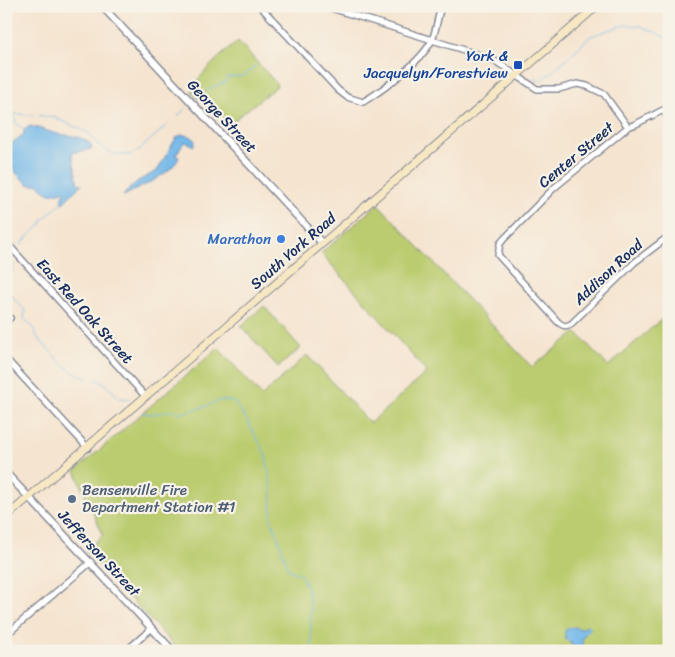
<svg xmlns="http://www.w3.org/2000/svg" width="675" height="657" font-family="Sriracha,sans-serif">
<rect width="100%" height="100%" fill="#f7f3e8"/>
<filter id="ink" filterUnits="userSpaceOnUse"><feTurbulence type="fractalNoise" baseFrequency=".02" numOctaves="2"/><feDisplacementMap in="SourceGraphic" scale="10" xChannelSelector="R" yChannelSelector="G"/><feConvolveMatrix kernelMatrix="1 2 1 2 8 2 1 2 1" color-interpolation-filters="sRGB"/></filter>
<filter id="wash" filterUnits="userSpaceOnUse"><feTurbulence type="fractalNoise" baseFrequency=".0096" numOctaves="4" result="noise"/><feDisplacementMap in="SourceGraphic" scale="20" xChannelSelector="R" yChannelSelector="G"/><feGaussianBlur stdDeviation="1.12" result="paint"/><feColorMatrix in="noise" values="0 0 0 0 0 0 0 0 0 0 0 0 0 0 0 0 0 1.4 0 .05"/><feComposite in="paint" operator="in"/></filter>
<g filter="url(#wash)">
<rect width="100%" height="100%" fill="#f5e4cf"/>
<!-- green -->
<path fill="#bbcc6f" stroke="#6b7e66" d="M238 41 276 83 277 86 238 117 232 124C223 120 219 110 211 104 203 98 196 102 192 90 203 69 221 56 238 41Z
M378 204 532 367 576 332 608 366 669 313V651H179L86 550 103 535 75 471 218 348 262 396 307 355 370 423 427 372 321 253Z
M264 306 301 348 278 367 241 326Z"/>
<!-- water -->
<path fill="#73b8e9" stroke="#4774a4" d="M30 126C40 128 49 132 58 134 60 135 63 134 66 135 75 136 87 138 92 146L91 149 72 153 78 184H82L63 203 61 199 65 193V191C50 192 51 199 39 184L30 185C26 182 22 179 18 175 11 169 5 155 8 146L24 134V130Z
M181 135C189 135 195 136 195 144L193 146 189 143 184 142 177 153 176 156 179 157C175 172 138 189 123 196L128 190 138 181 157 171 176 138Z
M587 626 590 627V629C578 641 585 638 581 650L570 651 572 649 573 646 571 643 565 639V632L567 628 574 627 581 629Z"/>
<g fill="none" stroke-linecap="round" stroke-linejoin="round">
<!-- stream -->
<path stroke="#73b8e9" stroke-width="1" d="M533 78 540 81 554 70 591 36 624 25 640 26 657 33 669 40
M197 97 201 98C205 89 215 86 225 82L227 77C243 77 244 78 256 65
M6 109 13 114V117L17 124 25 130
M15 114 32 115 53 117 89 133 97 144 108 151 118 155H130L139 150 167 125
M178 116 186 108
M20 246 29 235 40 226 43 220 62 202
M6 279 12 272 14 264
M6 290 25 310 24 319 34 328 37 337 62 364 73 372 87 378
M96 380 105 383 119 398 130 399
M142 413 154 414 173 410 181 413 204 407 221 400 234 402 247 420 266 455 272 493 271 520 276 531 288 569 301 575 307 588 310 602 312 651"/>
</g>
</g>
<g filter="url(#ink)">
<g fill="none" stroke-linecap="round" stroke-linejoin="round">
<defs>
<path id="minor" d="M260 6 338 90 347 97 363 102C383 90 422 61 432 40 436 31 438 16 441 6
M325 6 492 59 537 89H559L577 84 587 86 604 94 628 127
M669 122 666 114 663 110 636 124 628 127 554 188 503 240 500 244 498 255 558 322C563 326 565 327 571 324L635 262 669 236
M6 242 146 397
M6 321 10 318
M6 359 88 448
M6 635 91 562
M126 651 152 628"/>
<path id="tertiary" d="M102 6 322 243
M6 473 173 651"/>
<path id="secondary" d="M6 517 597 6"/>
</defs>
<!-- minor casing -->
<use href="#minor" stroke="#888a96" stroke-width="8"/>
<!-- tertiary casing -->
<use href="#tertiary" stroke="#888a96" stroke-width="9"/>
<!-- secondary casing -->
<use href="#secondary" stroke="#888a96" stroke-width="9"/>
<!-- minor -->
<use href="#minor" stroke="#fff" stroke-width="5"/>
<!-- tertiary -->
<use href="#tertiary" stroke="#fff" stroke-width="6"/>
<!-- secondary -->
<use href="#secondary" stroke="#f7e8c3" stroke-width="7"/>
</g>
</g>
<!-- markers -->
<rect fill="#1a4fb4" stroke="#f7f3e8" stroke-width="2" x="513" y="60" width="10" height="10" rx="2.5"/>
<circle fill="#3f7fe0" stroke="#f7f3e8" stroke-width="2" cx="281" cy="239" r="5"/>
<circle fill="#5c6f8a" stroke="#f7f3e8" stroke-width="2" cx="72" cy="499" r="5"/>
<g text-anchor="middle" stroke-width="4.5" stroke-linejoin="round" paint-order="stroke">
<!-- transit labels -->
<g font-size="15" fill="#164399" stroke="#f7f3e8" text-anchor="end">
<text x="508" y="61">York &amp;<tspan x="508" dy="17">Jacquelyn/Forestview</tspan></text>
</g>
<!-- street labels -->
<g font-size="15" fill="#1b2f5e" stroke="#f7f3e8">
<text transform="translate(222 116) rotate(47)" y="5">George Street</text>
<text transform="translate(576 155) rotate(-40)" y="5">Center Street</text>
<text transform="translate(293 251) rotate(-41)" y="5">South York Road</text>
<text transform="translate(608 272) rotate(-43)" y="5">Addison Road</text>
<text transform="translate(85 311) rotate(48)" y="5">East Red Oak Street</text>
<text transform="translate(99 553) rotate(47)" y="5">Jefferson Street</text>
</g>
<!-- shop labels -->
<g font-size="15" fill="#366cbe" stroke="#f7f3e8" text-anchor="end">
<text x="271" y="244">Marathon</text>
</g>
<!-- service labels -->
<g font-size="15" fill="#4e5e75" stroke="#f7f3e8" text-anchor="start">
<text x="82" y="495">Bensenville Fire<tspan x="82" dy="17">Department Station #1</tspan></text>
</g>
</g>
<!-- margin -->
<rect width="675" height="657" fill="none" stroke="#f7f3e8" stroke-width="25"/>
</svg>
